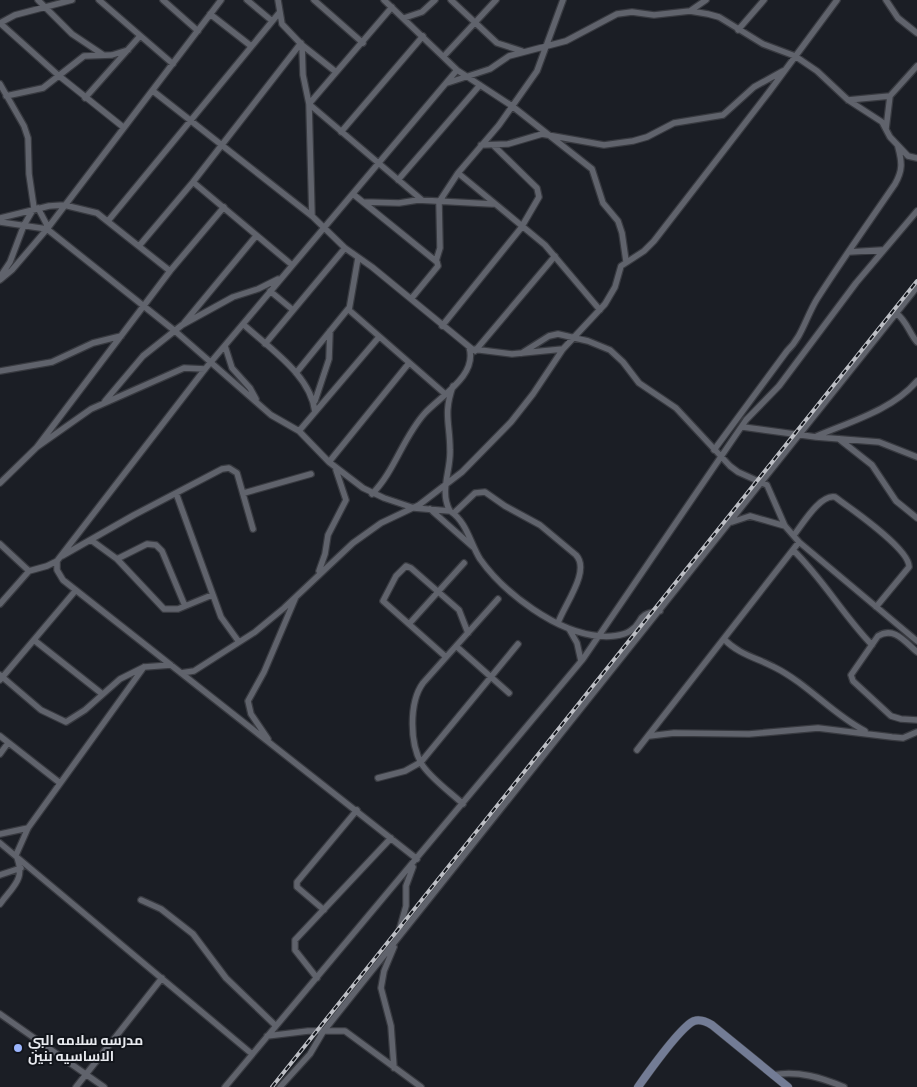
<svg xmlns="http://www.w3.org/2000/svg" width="917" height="1087" font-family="'PT Sans Narrow',Cairo,sans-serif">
<rect width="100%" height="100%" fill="#1b1e25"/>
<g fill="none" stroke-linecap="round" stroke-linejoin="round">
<defs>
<path id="minor" d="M38 0 72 34 102 54
M99 0 173 64
M163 0 198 31
M247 0 271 20
M278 0 282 24 302 45 336 72
M314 0 363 43
M384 0 457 70 512 106 592 169 603 203 618 221 622 233 626 261
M451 0 497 43 522 51
M886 0 898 18 917 33
M690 11 706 0
M210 14 251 46
M404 18 422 12 435 0
M0 23 58 75 123 127
M0 23 15 15 72 0
M738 30 764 0
M302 45 303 75 309 104 422 200
M444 56 496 0
M447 83 490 69 509 56 566 41 617 14 632 12 654 15 690 11 708 14 719 17 763 44 795 56 817 71 848 100 882 122 890 137 908 156 917 158
M0 84 24 126 28 138 29 174 34 208 24 225 10 262 0 277
M153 91 312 216 345 248 372 267 472 349 512 354 563 349
M6 96 43 88 84 56 112 55 128 50
M85 98 140 36
M848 100 890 96
M886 129 890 96 917 66
M341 132 423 36
M481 145 508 144 542 134 604 145 633 141 647 137 674 123 723 115 754 87 783 71
M458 173 545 245 600 310
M398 180 480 85
M193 182 292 265
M353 194 437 262 438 266 411 299
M363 202 399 203 418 200 492 204
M38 208 48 227
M312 216 309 104 392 7
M0 218 49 206 64 205 97 213 170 271
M108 221 279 13
M0 222 47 229 175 331 271 415 299 431 329 462 363 488 384 498 414 508 450 511C467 522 470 543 480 559 504 593 557 633 600 636 608 637 623 636 630 631 645 622 634 614 660 611
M139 246 193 182 301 43
M849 252 882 250
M358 258 349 310 444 393
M436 261 440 248 439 202 458 173 499 125 537 71 563 0
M0 280 12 270 47 229 221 0
M270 291 293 310
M896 313C907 321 909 333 917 342
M184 323 256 236
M243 324C269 348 311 375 315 412
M442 326 521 228 539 197 537 188 493 145
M265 344 345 248
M225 346 232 368 250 388 256 399
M475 351 555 256
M522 353 549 336 558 334 588 341 610 350 623 362 639 383 676 408 730 466 738 472 767 485 785 526 799 542 917 641
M0 371 52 362 93 343 121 336
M296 373 348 309
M105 401 143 356 182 325 233 297 258 289 278 279
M315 401 329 359 330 331
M743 427 816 437 879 442 917 457
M299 431 379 337
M817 436C852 421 892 410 917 381
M839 439 872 465 896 501 917 518
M37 447 170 271 224 207
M714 450 787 351C802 337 806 317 817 299 842 260 869 222 895 184 903 170 902 162 898 147
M329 462 409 363
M0 483 37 447 91 409 184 368 205 369
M176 493 221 617 239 642
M244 493 311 474
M372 494C395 471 403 437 425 413 442 395 478 375 469 347
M430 509 473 547
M450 511C439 491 451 471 450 450 450 423 443 414 453 386
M454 513 475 493 485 492 505 506 540 525 576 555C591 571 564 605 558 623
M732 522 750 516 785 526
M794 535C802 525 820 494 835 497 850 508 910 549 909 567L876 607
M91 540 117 559 164 609H178L212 595
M0 544 29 571
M793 550C823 579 843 615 872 645
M62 556 134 515 222 469 229 468 237 473 253 529
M117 559 147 544 156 545 162 551 185 606
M57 561V570L63 580 417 859
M319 571 325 554 328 535 346 500 336 470
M0 604 29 571 47 566 57 561 205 369 457 70
M409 624 464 563
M569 629 577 643 581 661
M724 639C738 654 757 658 774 667 808 684 832 714 865 731
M34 640 101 693
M456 646 509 693
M917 652C905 642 894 626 878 636L851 675 853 681 891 716 901 719 917 720
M446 657 383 601 396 576 406 566 411 568 459 610 468 633
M181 673 194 671 255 632 284 608 353 543 381 523 419 505 462 472 511 422 533 394 563 349 605 304 615 287 621 266 644 251 654 241 769 92 837 0
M0 675 41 710 66 722 85 710 120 679 144 667 171 665
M0 680 76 590
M0 736 60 783
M649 736 674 733 749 734 818 728 892 737 903 738 917 732
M268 739 251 714 248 701 264 672 295 599
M637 750 799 542
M0 754 8 743
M378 778 405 771 421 762 518 644
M463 804C450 792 433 780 423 766 409 745 409 702 423 683L498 599
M0 834 28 828
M0 843 252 1054
M0 875 21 868
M141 900 161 909 193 934 226 978 276 1026
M0 904C14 885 26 879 16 855L28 828 144 667
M324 910 297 887V882L357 810
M397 938 406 906V886L413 867
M317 978 295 950V940L391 838
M0 1014 104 1087
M267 1036 308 1031H345L421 1087
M394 1068 391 1026 381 988 384 971 394 947
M773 1075C798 1070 822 1078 844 1087
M76 1087 162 978
M225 1087 583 659 746 420 779 386 856 283 917 211
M280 1087 310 1054 323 1032 917 287"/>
<path id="secondary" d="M638 1087C648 1073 680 1027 694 1021 700 1019 707 1022 712 1025L788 1087"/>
</defs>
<!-- minor casing -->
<use href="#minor" stroke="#383a40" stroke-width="8"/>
<!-- secondary casing -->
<use href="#secondary" stroke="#383a40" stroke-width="9"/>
<!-- minor -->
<use href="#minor" stroke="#60636c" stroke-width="5.5"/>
<!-- secondary -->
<use href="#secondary" stroke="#737c95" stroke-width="8"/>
<defs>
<path id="rail" d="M272 1087 917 281"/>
</defs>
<!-- rail casing -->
<use href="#rail" stroke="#bdbfc5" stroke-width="4"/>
<!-- rail -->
<use href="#rail" stroke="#12151b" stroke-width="2" stroke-dasharray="5.5" stroke-linecap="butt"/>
</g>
<!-- markers -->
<circle fill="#9bb5fd" stroke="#12151b" stroke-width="2" cx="18" cy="1048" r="5"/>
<g text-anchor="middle" stroke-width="4" stroke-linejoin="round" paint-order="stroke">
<!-- poi labels -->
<g font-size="14" font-weight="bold" fill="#e8eaef" stroke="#12151b" text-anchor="start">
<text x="28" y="1045">مدرسه سلامه البي<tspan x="28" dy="16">الاساسيه بنين</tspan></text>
</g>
</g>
</svg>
